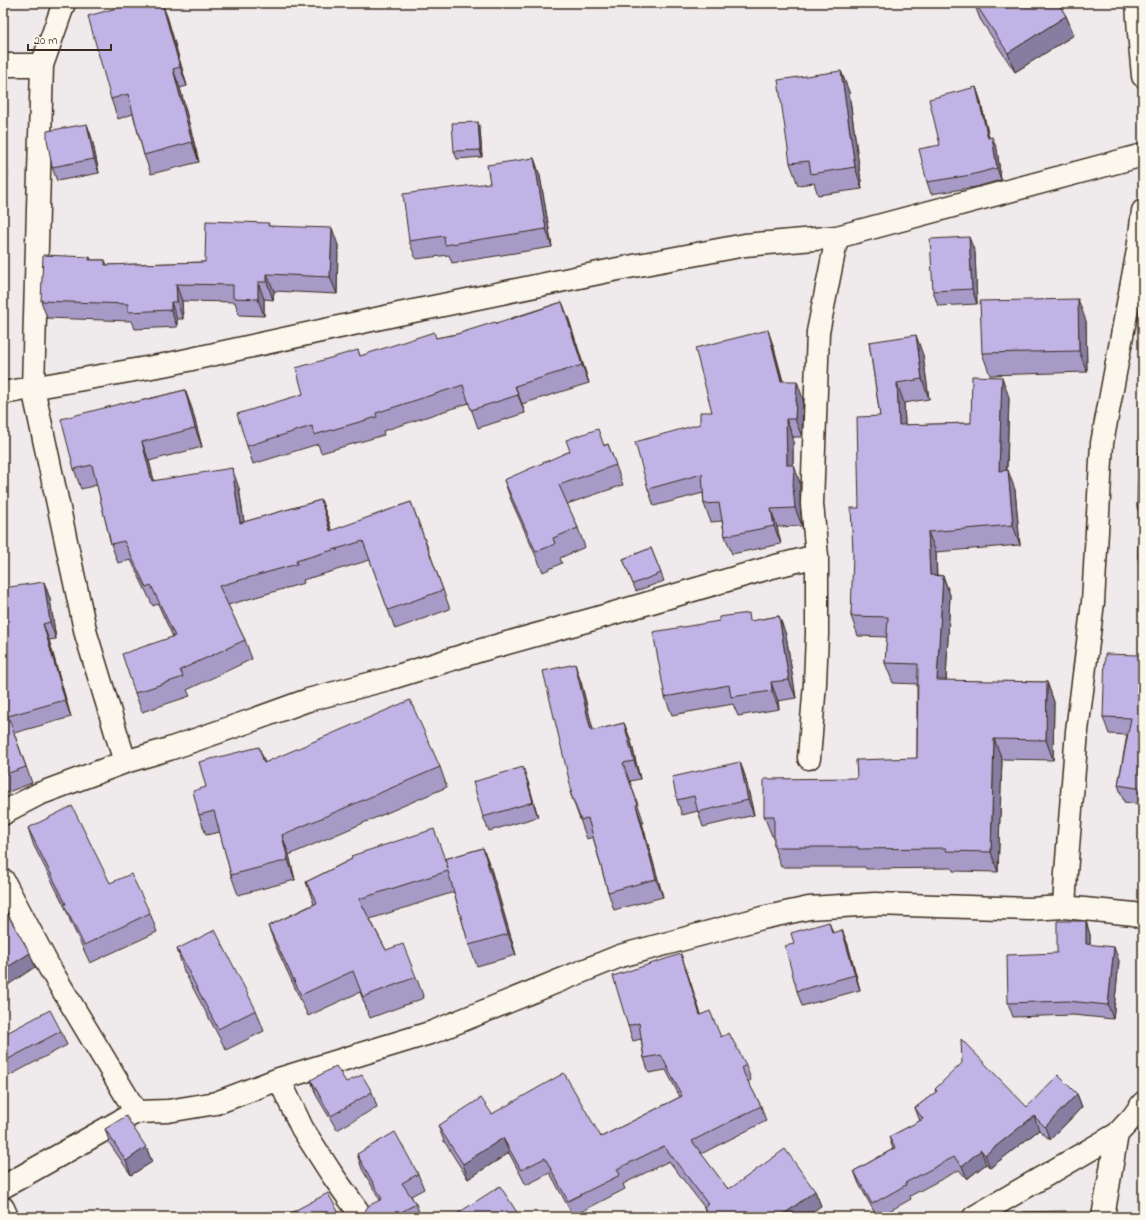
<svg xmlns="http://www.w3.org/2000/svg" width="1146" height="1220" font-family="'Indie Flower',sans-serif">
<rect width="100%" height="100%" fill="#efeaeb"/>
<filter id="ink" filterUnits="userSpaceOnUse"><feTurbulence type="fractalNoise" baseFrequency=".025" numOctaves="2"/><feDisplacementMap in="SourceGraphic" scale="8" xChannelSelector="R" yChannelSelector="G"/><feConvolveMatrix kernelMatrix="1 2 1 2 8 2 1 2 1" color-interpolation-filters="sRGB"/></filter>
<g filter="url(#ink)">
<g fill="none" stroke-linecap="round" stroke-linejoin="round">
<defs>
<path id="minor" d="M64 3 42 65 33 388 86 634 125 762
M1137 3 1139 33 1143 76
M3 65H42
M3 393 169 364 399 314 623 268 745 245 837 237 1143 155
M809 758 815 683 817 634V556L812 504 818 332 837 237
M3 814 8 810 39 794 125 762 169 749 250 721 308 700 388 679 478 651 597 618 772 567 817 556
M3 880 49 967 136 1112
M1064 907 1066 873 1077 731 1093 602 1102 443 1138 250 1143 211
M279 1079 302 1128 331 1173 362 1217
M3 1187 136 1112 168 1111 216 1103 279 1079 433 1032 620 956 762 918 809 908 875 904 1030 909 1064 907 1134 914 1143 918
M3 1208 7 1217
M974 1217 1117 1134 1133 1117 1143 1103
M1103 1217 1117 1134"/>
</defs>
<!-- minor casing -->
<use href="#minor" stroke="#3b2a1e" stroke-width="25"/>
<!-- minor -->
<use href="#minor" stroke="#fbf7ec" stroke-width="22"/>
</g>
<!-- wall -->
<path fill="#a59bc6" stroke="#3b2a1e" d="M974 3H1058L1066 16 1074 35 1015 72 980 19Z
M167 16 187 86 180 88 199 162 151 174 144 155 133 114 118 119 111 99Z
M841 71 849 92 862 189 818 195 814 183 798 185 790 163Z
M976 87 980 99 989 138 997 149 1001 180 976 187 931 194 927 182 940 145Z
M87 124 92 139 99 173 57 181 52 167Z
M480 129 482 157 457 159 454 151Z
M534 158 540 176 552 247 452 263 449 255 416 259 409 241 490 183Z
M270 226 338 245 337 294 274 291 273 300 264 299V316L239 315 235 302 182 301 183 319H177V327L135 329 132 321 47 318 41 301 90 257 91 260H105L107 265 205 262Z
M975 252 977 304 938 306 933 291Z
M562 302 569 320 589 383 522 404 525 413 478 428 469 403 383 431 384 435 321 453 318 444 253 464 247 446 303 394 358 350 360 356 436 338 457 334 496 323Z
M1086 321 1087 372 990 375 982 353Z
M869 342 923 355 929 399 904 403 905 425 971 423 1009 397 1007 471 1015 490 1020 545 936 552 937 575 943 576 950 595 946 681 1047 682 1054 702 1053 760 1002 759 998 872 953 871 952 868 866 869 865 867H781L774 847V836H772L764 816 857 778 917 758V684L893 683 885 663 887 637 858 636 851 616 859 508 880 416Z
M774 348 783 381 803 399 802 437H793V465L800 483V505L802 526 777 527 781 544 732 554 725 536 722 521 711 522 704 504 703 493 654 506 648 489 700 424Z
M185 390 192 409 202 447 149 461 154 481 239 488 244 522 321 500 328 519 332 531 411 502 450 609 395 629 370 560 303 580 304 583 228 605 245 640 252 659 187 690 190 696 142 712 135 693 173 637 158 604 153 606 131 560 118 563 111 544 97 485 81 489 74 469 132 403Z
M608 444 623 485 567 504 578 528 585 547 560 558 562 563 543 572 511 500 504 480Z
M1143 453V573L1138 558 1139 513 1137 507Z
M651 548 664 581 636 591 623 559Z
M44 582 50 599 56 639 49 640 71 717 14 733 32 783 3 794V655Z
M779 616 786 635 796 698 778 701 779 709 738 716 733 704 672 715 665 697 752 621Z
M1143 657V805L1124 802 1118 785 1127 735 1109 734 1103 717Z
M581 682 593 731 624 723 631 741 640 779 630 781 644 823H642L663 897 614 910 608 892 593 837 587 839 570 792H572Z
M259 747 265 763 440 767 447 787 289 855 295 880 238 895 231 875 220 832 206 835 199 815 206 787Z
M740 762 745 776 754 815 703 827 698 811 682 815 677 800Z
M528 782 538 817 489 831 483 817Z
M28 828 110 883 150 913 157 932 90 963 71 923 66 909 34 846Z
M483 848 491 869 516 955 477 966 469 945 454 892 370 919 386 950 416 977 424 998 370 1018 360 992 308 1016 276 947 268 926 314 904 306 882 352 859H445Z
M1086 921 1090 935V945L1119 961 1113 1019 1073 1015 1013 1017 1008 1003 1057 953Z
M829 922 833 933 842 930 848 945 860 990 802 1006 797 991Z
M177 949 256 1010 264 1031 226 1050 184 971Z
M686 969 701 1015 746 1065 751 1080 748 1082 761 1106 766 1121 701 1154 728 1189 731 1188 815 1191 821 1206 705 1211 704 1207 669 1161 623 1184 625 1189 573 1216 550 1173 526 1185 509 1153 468 1179 444 1141 438 1126 492 1114 601 1137 680 1097 666 1070 649 1073 644 1058 641 1039 633 1041 628 1026Z
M61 1031 67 1045 3 1079V1035Z
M311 1080 372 1092 377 1107 337 1130 316 1095Z
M935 1089 1027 1107 1077 1094 1082 1107 1050 1140 1039 1130 990 1168 986 1164 967 1179 959 1170 910 1196 911 1199 879 1217H877L859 1184 854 1171 893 1149 889 1137 920 1121 915 1108 936 1092Z
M105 1129 146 1147 152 1162 131 1175 110 1144Z
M357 1154 418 1174 424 1189 411 1196 416 1204 421 1217H350L364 1213 380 1200 362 1169Z"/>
<!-- shaded-wall -->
<path fill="#867ea1" stroke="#3b2a1e" d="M162 3 167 16 187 86 180 67Z
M1066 16 1074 35 1015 72 1008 53Z
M173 69 180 88 199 162 192 142Z
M841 71 849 92 862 189 855 167Z
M976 87 980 99 992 150 988 138Z
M478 122 480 129 482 157 480 150Z
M87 124 92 139 99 173 94 159Z
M992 137 997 149 1001 180 997 168Z
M534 158 540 176 552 247 546 229Z
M3 159 8 173 3 217Z
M332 228 338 245 337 294 330 277Z
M969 237 975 252 977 304 972 289Z
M267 274 274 291 273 300 267 282Z
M258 282 264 299V316L258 299Z
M176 284 182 301 183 319 177 302Z
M1078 299 1086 321 1087 372 1079 351Z
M171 302 177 319V327L171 310Z
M562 302 569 320 589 383 582 365Z
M768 330 774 348 787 399 781 381Z
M916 335 923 355 929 399 922 379Z
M1002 377 1009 397 1006 491 999 471Z
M797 381 803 399 802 437 795 419Z
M897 383 904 403 906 445 899 425Z
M515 386 522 404 525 413 518 395Z
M185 390 192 409 202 447 195 428Z
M786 419 793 437V474L794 465 800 483V505L802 526 795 508 787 465Z
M142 442 149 461 159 500 152 481Z
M232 468 239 488 247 542 240 523Z
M1008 470 1015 490 1020 545 1013 525Z
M321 500 328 519 337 551 330 531Z
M771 509 777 527 781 544 774 526Z
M928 532 936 552 937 595 930 575Z
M943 576 950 595 945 700 937 680Z
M44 582 50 599 56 639 50 622Z
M779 616 786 635 796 698 789 680Z
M43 624 49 640 71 717 65 700Z
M575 664 581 682 598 749 591 731Z
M771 682 778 701 779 709 772 691Z
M1047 682 1054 702 1053 760 1046 740Z
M624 723 631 741 640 779 634 761Z
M994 739 1002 759 998 872 991 852Z
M740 762 745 776 754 815 748 800Z
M523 767 528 782 538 817 533 802Z
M636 805 642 823 663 897 656 879Z
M282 835 289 855 295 880 288 860Z
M483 848 491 869 516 955 508 934Z
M1086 921 1090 935V958L1086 944Z
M842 930 848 945 860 990 855 975Z
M1114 947 1119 961 1113 1019 1108 1005Z
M30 953 35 967 5 987 3 981V970Z
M681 954 686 969 706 1030 700 1015Z
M1077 1094 1082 1107 1050 1140 1045 1127Z
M1034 1116 1039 1130 990 1168 985 1155Z
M503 1138 509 1153 468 1179 463 1164Z
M146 1147 152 1162 131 1175 126 1161Z
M981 1150 986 1164 967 1179 962 1166Z
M815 1191 821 1206 806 1217H780Z"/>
<!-- building -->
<path fill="#c0b4e6" stroke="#3b2a1e" d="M135 3H162L180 67 173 69 192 142 144 155 128 94 111 99 88 16Z
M975 3H1058L1066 16 1008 53Z
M841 71 855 167 811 174 809 161 790 163 778 80Z
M976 87 988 138 992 137 997 168 971 175 927 182 919 149 940 145 929 99Z
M478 122 480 150 454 151 452 123Z
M87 124 94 159 52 167 47 139V131Z
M534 158 546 229 445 245 444 236 409 241 403 194 490 183 487 165Z
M206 221 269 223 268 226 332 228 330 277 267 274V282H258V299L233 298V285L176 284 177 302H171V310L128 312V304L41 301 43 255 90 257 89 260H105V265L205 262Z
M969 237 972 289 933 291 930 239Z
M1078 299 1079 351 982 353 980 301Z
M562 302 582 365 515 386 518 395 471 410 463 385 376 413 377 417 314 435 312 426 247 446 237 414 303 394 296 368 358 350 360 356 434 332 436 338 457 334 495 322 496 324Z
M768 330 781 381H797L795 419H786L787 465H794L793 487 795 508 771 509 774 526 725 536 719 503 704 504 702 474 648 489 635 442 700 424V412H712L695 348Z
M916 335 922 379 897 383 899 425 971 423 972 376 1002 377 999 471 1008 470 1013 525 928 532 930 575 943 576 937 680 1047 682 1046 740 994 739 991 852 946 851V848L858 849V847H774V816H764V779L857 778 856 760 917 758 918 664 885 663 888 617 851 616 853 553 851 508H859L857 417 880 416 869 342Z
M185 390 195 428 142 442 152 481 232 468 240 523 321 500 330 531 411 502 443 590 388 610 363 541 296 561 297 564 219 586 245 640 180 670 183 677 135 693 122 654 175 636 151 585 146 587 124 541 111 544 92 465 74 469 61 419 131 401 132 403Z
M598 429 604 446 608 444 616 465 559 485 578 528 553 538 555 544 536 552 504 480 570 451 566 440Z
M1138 453H1143V558H1138L1139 507H1137Z
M651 548 661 573 633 584 623 559Z
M44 582 50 622 43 624 65 700 8 716 26 767 3 775V655L4 654 3 651V588Z
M749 613 750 621 779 616 789 680 771 682 772 691 731 697 729 685 665 697 653 632 719 621V617Z
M1105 654 1138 655 1143 657V789L1118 785 1131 718 1103 717Z
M575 664 591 731 624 723 634 761 623 763 638 805H636L656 879 608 892 588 818 581 820 570 792H572L543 671Z
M410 700 440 767 282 835 288 860 231 875 214 811 199 815 193 791 206 787 199 762 259 747 264 763Z
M740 762 748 800 698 812 694 796 677 800 672 777Z
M523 767 533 802 483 817 473 782Z
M72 806 110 883 131 874 150 913 84 945 64 905 66 904 28 828Z
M434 829 448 868 445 859 483 848 508 934 469 945 448 871 359 899 386 950 403 944 416 977 363 997 353 971 301 995 268 926 317 903 306 882 352 859 351 856Z
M3 907 30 953 3 970Z
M1057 921H1086V944L1114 947 1108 1005 1068 1001 1008 1003 1007 955 1057 953Z
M829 922 832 933 842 930 855 975 797 991 785 946 794 944 791 933Z
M215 930 256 1010 218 1029 177 949Z
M681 954 700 1015 710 1011 721 1037 729 1033 746 1065 741 1068 761 1106 692 1141 728 1189 731 1187V1188L785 1149 815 1191 780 1217H696L706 1210 704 1207 708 1204 664 1146 617 1169 620 1175 568 1201 545 1158 521 1170 503 1138 463 1164 438 1126 481 1098 492 1114 564 1073 601 1137 682 1096 661 1055 644 1058 639 1023 628 1026 613 976Z
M50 1010 61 1031 3 1062V1035Z
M961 1039 1027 1107 1058 1075 1077 1094 1045 1127 1034 1116 985 1155 981 1150 962 1166 954 1157 905 1183 906 1185 872 1204 854 1171 895 1148 889 1137 923 1119 915 1108 937 1091 935 1089 962 1063Z
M336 1066 346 1082 362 1075 372 1092 331 1116 311 1080Z
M126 1116 146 1147 126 1161 105 1129Z
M395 1132 418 1174 402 1183 416 1204 392 1217H350L354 1214 358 1215 364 1213 368 1206 382 1199 357 1154Z
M500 1186 520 1217H452Z
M328 1193 341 1217H283Z
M1066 1211V1217H1023V1212Z"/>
</g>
<!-- margin -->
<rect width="1146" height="1220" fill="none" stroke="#fbf7ec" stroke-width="16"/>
<rect x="8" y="8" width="1130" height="1204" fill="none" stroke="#3b2a1e" stroke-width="1.5" filter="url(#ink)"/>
<!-- scale -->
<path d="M28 44v6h83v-6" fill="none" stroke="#3b2a1e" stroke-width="2"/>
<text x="34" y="44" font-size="12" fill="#3b2a1e" stroke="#fbf7ec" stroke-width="3" paint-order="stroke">20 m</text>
</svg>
